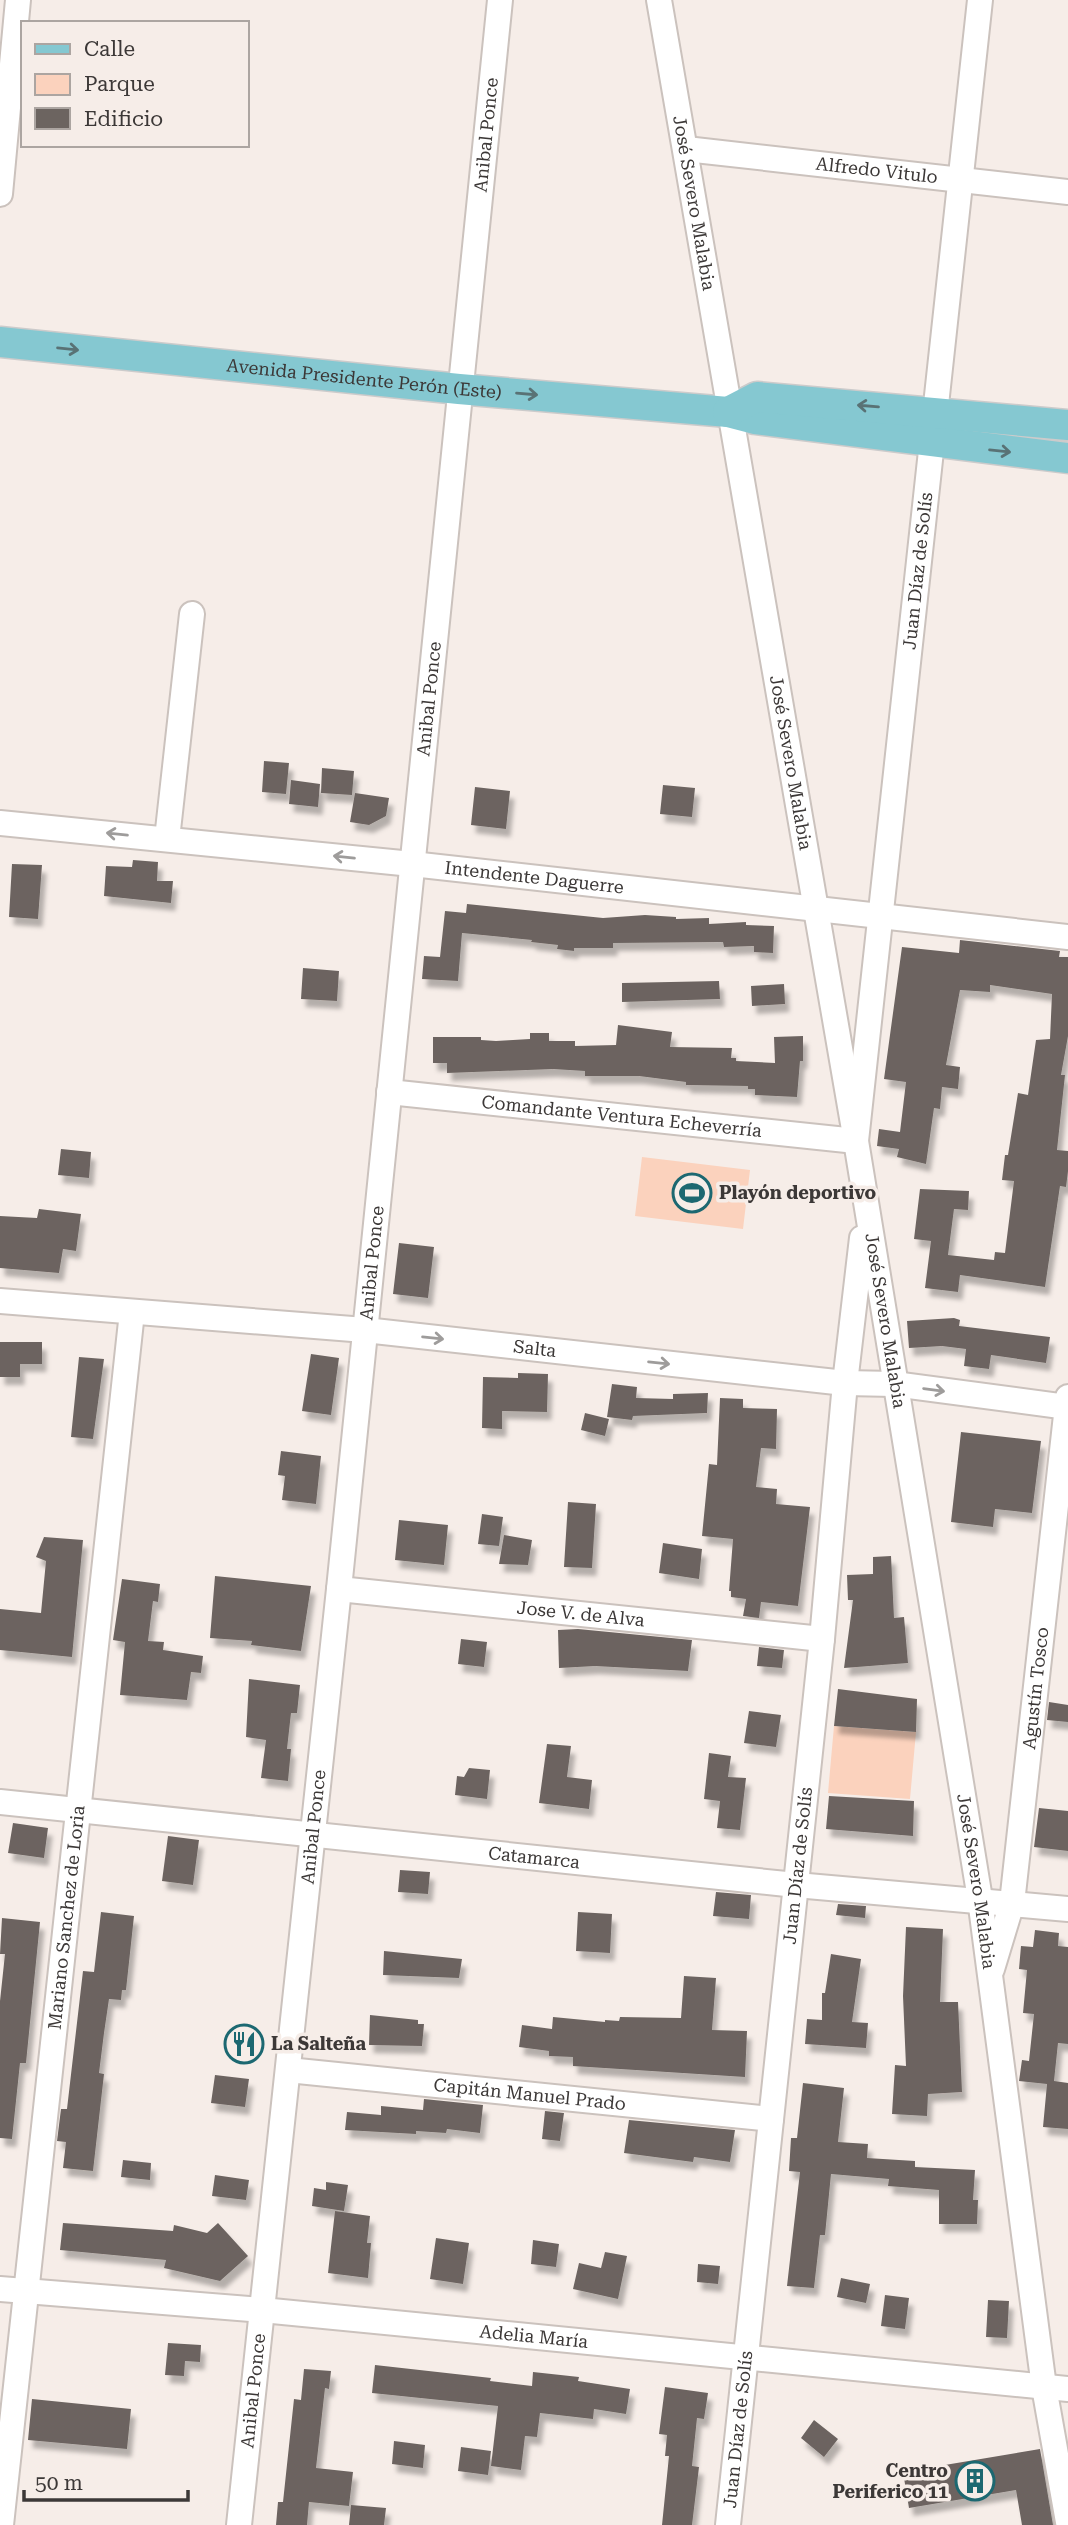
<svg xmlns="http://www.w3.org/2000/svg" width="1068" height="2525" font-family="'Roboto Serif',serif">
<defs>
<filter id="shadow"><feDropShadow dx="4.5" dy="8" stdDeviation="2" flood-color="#0004"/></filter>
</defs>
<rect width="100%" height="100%" fill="#f6ede8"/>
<!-- green -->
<path fill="#fbd2bd" d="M642 1157 750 1170 743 1229 635 1216Z
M834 1726 916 1732 910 1799 828 1793Z"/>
<!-- building -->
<path fill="#6c6460" filter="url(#shadow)" d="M264 761 289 763 286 794 262 792Z
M322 768 354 771 352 795 321 793Z
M291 780 320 784 318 807 289 804Z
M663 785 695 788 692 817 660 814Z
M475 787 510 791 506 829 471 825Z
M355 793 389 798 386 816 369 825 350 822Z
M133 860 158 862 157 881H173L171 903 104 896 106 866 132 867Z
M12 864 42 865 38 919 9 917Z
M467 904 603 918 645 915 676 917V919L709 918V924L746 922V925L774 926 773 953 754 952V946L724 947 723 942 613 943V948H574V951L557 949 558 945 531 942 532 940 462 933 458 981 422 979 424 956 440 957 445 911 466 913Z
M960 940 1060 951 1059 957H1068V1036L1061 1075H1065L1057 1150 1068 1151V1171L1066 1187 1060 1186 1045 1287 960 1275 958 1292 925 1288 931 1241 914 1239 920 1189 969 1191 968 1210 954 1209 948 1255 994 1260 995 1252 1005 1253 1014 1181 1002 1180 1005 1155H1008L1018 1093 1028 1095 1036 1040 1050 1039 1052 994 990 985V992L960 990 946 1065 960 1067 958 1089 942 1087 940 1109 934 1108 926 1164 897 1157 899 1149 877 1146 879 1129 900 1132 906 1082 884 1079 902 947 959 953Z
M303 968 339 971 337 1001 301 999Z
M719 981 720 999 622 1002V983Z
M784 984 785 1004 752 1006 751 986Z
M618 1025 672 1032 670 1047 732 1048 731 1058H736V1061L775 1063 774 1037 803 1036V1061H800L797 1097 755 1095V1089H748V1086L686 1085V1082L639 1076H585V1071L553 1069 447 1073V1063H433V1037H481V1040L496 1041 530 1039V1033H549V1041H575V1046L616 1045Z
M61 1149 91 1152 89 1178 58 1175Z
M39 1209 81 1214 76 1251 63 1249 59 1273 0 1268V1216L37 1218Z
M399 1243 434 1247 428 1298 393 1294Z
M954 1318 960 1320 959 1326 1050 1337 1046 1363 991 1355 989 1369 964 1366 966 1349 942 1346 909 1348 907 1321Z
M0 1342H42V1364H20V1377H0Z
M311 1354 339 1358 331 1415 302 1411Z
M79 1357 104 1359 93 1439 71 1437Z
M518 1373 548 1374 547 1412 502 1411V1429L482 1428 483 1377 518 1378Z
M612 1384 637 1387 636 1398 673 1399V1394L708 1393 707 1413 633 1416 632 1420 607 1417Z
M720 1398 743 1399V1408L777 1409 776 1449 761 1448 756 1487 777 1489 776 1504 810 1507 798 1606 761 1602 759 1618 743 1616 746 1599 731 1597V1591H729L733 1539 702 1536 709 1464 717 1465Z
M585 1413 609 1419 605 1436 581 1430Z
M961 1432 1041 1441 1032 1513 995 1509 993 1527 951 1522Z
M281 1451 321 1456 316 1504 282 1500 285 1476 278 1475Z
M568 1502 596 1504 592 1568 564 1567Z
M482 1514 503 1517 499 1546 478 1544Z
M399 1520 448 1525 444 1565 395 1560Z
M504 1535 532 1540 528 1565 499 1564Z
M44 1537 83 1540 72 1657 0 1650V1609L41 1613 46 1561 36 1557Z
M663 1543 702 1549 699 1579 659 1573Z
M891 1556 894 1618 904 1617 908 1663 844 1668 853 1600H848L847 1575 873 1574V1557Z
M215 1576 311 1586 301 1651 251 1645 252 1641 210 1638Z
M122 1579 160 1584 158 1602 153 1601 148 1641 164 1642 163 1650 203 1656 201 1673 191 1672 187 1700 120 1695 125 1642 113 1640Z
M578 1629 692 1640 688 1671 595 1666 559 1668 558 1630Z
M461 1639 487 1642 484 1667 458 1664Z
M759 1647 784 1650 782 1668 757 1666Z
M249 1679 300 1685 297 1713H291L287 1749H291L288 1781 261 1778 266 1740 246 1737Z
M838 1689 917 1699 916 1732 834 1726Z
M1049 1702 1068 1705V1722L1047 1720Z
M749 1711 781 1715 776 1747 744 1743Z
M547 1744 571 1746 567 1777 592 1780 589 1809 539 1803Z
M709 1753 731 1756 728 1777 746 1778 740 1830 717 1828 720 1801 704 1799Z
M469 1768 490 1770 487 1799 455 1795 457 1776 464 1777Z
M829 1796 914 1801 913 1836 826 1829Z
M1039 1808 1068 1811V1851L1034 1847Z
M13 1823 48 1828 44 1858 8 1853Z
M168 1836 199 1840 193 1885 162 1881Z
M400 1870 430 1872 428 1894 398 1892Z
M716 1892 751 1895 749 1919 713 1916Z
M838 1904 866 1906 865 1918 836 1915Z
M101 1912 134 1916 126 1990H122L121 2000 109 1999 104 2033 99 2073 104 2074 93 2171 63 2168 66 2142 57 2141 61 2109H67L83 1971 94 1972Z
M578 1912 612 1914 610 1953 576 1951Z
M2 1918 40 1922 26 2063H20L12 2139 0 2138V2001L5 1954H0Z
M906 1927 943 1929 940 2002H958L962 2092 928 2094 927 2116 892 2114 895 2065 906 2066 903 1996Z
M1035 1930 1059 1933 1058 1946 1068 1947V2044L1058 2043 1054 2081 1068 2083V2129L1043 2127 1047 2084 1019 2081 1022 2060 1029 2061 1034 2014 1023 2013 1027 1970 1019 1969 1021 1946 1033 1947Z
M384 1951 462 1959 459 1978 383 1975Z
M831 1954 861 1959 852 2022 868 2023 866 2048 805 2044 807 2019 822 2020V1993H825Z
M684 1976 716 1978 712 2030 747 2031 745 2077 573 2066V2057L549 2056V2051L519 2047 522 2025 552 2029 553 2017 605 2022V2020L619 2021 620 2017 681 2018Z
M370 2015 418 2020V2024H424L422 2046 369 2045Z
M215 2075 249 2079 245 2107 211 2103Z
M803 2083 844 2088 838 2142 868 2144 867 2158 915 2161V2167L975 2170 973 2200H978L977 2224H939V2190L888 2186 889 2179 831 2174 825 2235H820L814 2288 787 2286 800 2172 789 2171 791 2138H797Z
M424 2099 483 2105 480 2133 447 2129 446 2133 416 2131V2134L345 2130 347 2112 381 2115V2106L423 2110Z
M545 2111 564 2113 560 2141 542 2139Z
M629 2120 735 2130 730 2162 694 2157 693 2162 624 2153Z
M123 2160 151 2163 150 2180 121 2177Z
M215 2175 249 2180 246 2200 212 2196Z
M326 2182 348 2185 344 2211 312 2206 314 2188 326 2190Z
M335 2211 370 2216 367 2243H371L368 2278 328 2273Z
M63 2223 173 2231 174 2225 207 2233 218 2223 248 2256 220 2281 164 2268 166 2260 60 2250Z
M436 2238 469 2243 463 2284 430 2279Z
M533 2240 559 2244 556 2267 531 2264Z
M605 2252 627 2256 618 2299 573 2289 579 2263 601 2268Z
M698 2264 720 2266 718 2284 697 2282Z
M841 2278 870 2284 866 2303 837 2297Z
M885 2295 909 2298 905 2329 881 2326Z
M988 2300 1009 2301 1007 2338 986 2337Z
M168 2343 201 2345 200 2362 185 2361 184 2376 165 2375Z
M375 2365 491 2378 490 2381 532 2386 533 2372 579 2377 578 2381 630 2389 626 2414 594 2409 593 2419 540 2413 537 2437 525 2436 521 2470 491 2466 498 2406 372 2393Z
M304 2369 331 2371 329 2389 325 2388 316 2468 353 2472 349 2506 309 2502 307 2525H276L278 2502H283L294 2399 301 2400Z
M665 2387 708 2393 704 2419 697 2418 692 2466 699 2467 692 2525H662L669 2456H665L667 2435 659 2434Z
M32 2399 131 2409 127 2449 28 2440Z
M814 2420 838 2439 824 2457 801 2438Z
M394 2441 425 2445 423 2468 392 2464Z
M461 2447 491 2451 488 2475 458 2471Z
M1040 2449 1053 2525H1022L1016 2490 909 2508 903 2472Z
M351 2505 386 2508 384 2525H349Z"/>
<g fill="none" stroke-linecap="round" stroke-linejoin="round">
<defs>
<g id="minor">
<path id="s1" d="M659 0 856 1141 980 1899 1044 2387 1068 2522"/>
<path id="s2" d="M686 149 1068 192"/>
<path d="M0 194 18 0"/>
<path id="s3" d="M0 823 412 864 1068 937"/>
<path d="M167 839 192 614"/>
<path id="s4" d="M389 1092 856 1141 980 0"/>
<path id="s5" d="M0 1301 365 1330 845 1383 894 1384 1068 1407"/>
<path id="s6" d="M339 1589 822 1639"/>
<path id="s7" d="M0 1802 796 1885 1068 1909"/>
<path id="s8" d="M992 1969 1012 1903 1068 1397"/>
<path id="s9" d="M288 2070 771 2119"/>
<path id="s10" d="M0 2289 262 2310 1068 2389"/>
<path id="s11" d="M1 2525 132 1312"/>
<path id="s12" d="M239 2525 339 1589 500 0"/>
<path id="s13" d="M728 2525 822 1639 845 1383 862 1238"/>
</g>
<g id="major">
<path id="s14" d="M0 342 459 389 728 412 755 419 1068 458"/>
<path d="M728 412 757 397 1068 425"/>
</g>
</defs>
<!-- minor casing -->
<use href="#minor" stroke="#cbc2bd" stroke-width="28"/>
<!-- major casing -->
<use href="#major" stroke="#cccbcb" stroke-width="33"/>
<!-- minor -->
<use href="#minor" stroke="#fff" stroke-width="24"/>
<!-- major -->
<use href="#major" stroke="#85c8d1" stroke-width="30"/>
</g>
<!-- one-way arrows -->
<defs><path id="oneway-shaft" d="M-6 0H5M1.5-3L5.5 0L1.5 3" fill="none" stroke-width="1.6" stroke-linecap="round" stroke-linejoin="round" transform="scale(1.75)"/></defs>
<g stroke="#597275">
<use href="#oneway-shaft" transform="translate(68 349) rotate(6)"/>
<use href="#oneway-shaft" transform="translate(527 394) rotate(5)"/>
<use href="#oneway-shaft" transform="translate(868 406) rotate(-175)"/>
<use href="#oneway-shaft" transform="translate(1000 451) rotate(6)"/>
</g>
<g stroke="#9e9c9b">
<use href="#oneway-shaft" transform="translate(117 834) rotate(-174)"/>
<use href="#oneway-shaft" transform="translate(344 857) rotate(-174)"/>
<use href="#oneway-shaft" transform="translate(433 1338) rotate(6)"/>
<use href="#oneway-shaft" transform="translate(659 1363) rotate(6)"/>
<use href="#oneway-shaft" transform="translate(934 1390) rotate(8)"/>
</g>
<!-- icons -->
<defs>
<symbol id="stadium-ring" viewBox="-11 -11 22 22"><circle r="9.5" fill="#f6ede8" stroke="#1c6871" stroke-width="1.5"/><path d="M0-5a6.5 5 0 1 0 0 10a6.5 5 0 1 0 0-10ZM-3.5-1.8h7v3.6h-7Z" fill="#1c6871"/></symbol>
<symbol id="restaurant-ring" viewBox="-11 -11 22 22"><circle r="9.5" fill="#f6ede8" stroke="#1c6871" stroke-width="1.5"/><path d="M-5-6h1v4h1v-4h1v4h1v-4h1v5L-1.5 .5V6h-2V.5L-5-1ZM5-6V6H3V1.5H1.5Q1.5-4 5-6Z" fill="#1c6871"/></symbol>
<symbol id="building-ring" viewBox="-11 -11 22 22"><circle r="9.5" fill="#f6ede8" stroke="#1c6871" stroke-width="1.5"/><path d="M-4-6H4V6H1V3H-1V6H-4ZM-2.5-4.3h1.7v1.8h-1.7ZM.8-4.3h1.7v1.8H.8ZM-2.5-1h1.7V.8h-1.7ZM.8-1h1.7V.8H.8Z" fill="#1c6871"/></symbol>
</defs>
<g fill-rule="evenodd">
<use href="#stadium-ring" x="670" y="1171" width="44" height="44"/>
<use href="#restaurant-ring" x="222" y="2022" width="44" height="44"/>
<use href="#building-ring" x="953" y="2459" width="44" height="44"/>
</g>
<g text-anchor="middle" stroke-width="7" stroke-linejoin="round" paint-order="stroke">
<!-- street labels -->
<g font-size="18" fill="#3c3837" stroke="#f6ede8">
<text dy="6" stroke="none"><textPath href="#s12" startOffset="2403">Anibal Ponce</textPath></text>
<text dy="6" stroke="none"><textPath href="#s2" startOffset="192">Alfredo Vitulo</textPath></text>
<text dy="6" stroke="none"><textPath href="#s1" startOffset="206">José Severo Malabia</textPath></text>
<text dy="6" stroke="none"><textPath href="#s14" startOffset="366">Avenida Presidente Perón (Este)</textPath></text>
<text dy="6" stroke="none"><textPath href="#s4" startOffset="1043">Juan Díaz de Solís</textPath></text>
<text dy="6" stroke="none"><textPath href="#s12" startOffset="1836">Anibal Ponce</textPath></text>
<text dy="6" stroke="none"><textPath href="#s1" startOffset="774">José Severo Malabia</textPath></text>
<text dy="6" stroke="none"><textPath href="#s3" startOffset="537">Intendente Daguerre</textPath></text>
<text dy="6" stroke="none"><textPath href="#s4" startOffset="234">Comandante Ventura Echeverría</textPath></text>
<text dy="6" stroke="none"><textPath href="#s12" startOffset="1269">Anibal Ponce</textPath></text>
<text dy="6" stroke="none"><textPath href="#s1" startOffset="1340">José Severo Malabia</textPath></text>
<text dy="6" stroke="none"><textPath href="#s5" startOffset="537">Salta</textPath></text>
<text dy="6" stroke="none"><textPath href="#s6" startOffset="243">Jose V. de Alva</textPath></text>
<text dy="6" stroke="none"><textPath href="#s8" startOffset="285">Agustín Tosco</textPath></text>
<text dy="6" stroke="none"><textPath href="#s12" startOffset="702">Anibal Ponce</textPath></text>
<text dy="6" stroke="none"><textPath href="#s7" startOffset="537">Catamarca</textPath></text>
<text dy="6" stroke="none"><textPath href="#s13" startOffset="663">Juan Díaz de Solís</textPath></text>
<text dy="6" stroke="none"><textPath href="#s1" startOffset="1908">José Severo Malabia</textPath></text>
<text dy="6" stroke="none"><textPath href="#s11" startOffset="611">Mariano Sanchez de Loria</textPath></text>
<text dy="6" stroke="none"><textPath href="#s9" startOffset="243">Capitán Manuel Prado</textPath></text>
<text dy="6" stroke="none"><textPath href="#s10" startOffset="536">Adelia María</textPath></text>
<text dy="6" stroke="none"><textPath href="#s12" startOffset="135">Anibal Ponce</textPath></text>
<text dy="6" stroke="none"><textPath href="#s13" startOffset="96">Juan Díaz de Solís</textPath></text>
</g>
<!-- poi labels -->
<g font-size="18" font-weight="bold" fill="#3c3837" stroke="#f6ede8" text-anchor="start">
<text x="719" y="1199">Playón deportivo</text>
<text x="271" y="2050">La Salteña</text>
<text x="948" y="2477" text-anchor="end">Centro<tspan x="948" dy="21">Periferico 11</tspan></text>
</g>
</g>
<!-- legend -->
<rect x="21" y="21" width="228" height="126" fill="#f6ede8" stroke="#aca5a1" stroke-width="2"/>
<rect x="35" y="44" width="35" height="10" fill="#85c8d1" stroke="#aca5a1" stroke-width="2"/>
<text x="84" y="56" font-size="21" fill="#3c3837">Calle</text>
<rect x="35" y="74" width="35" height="21" fill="#fbd2bd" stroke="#aca5a1" stroke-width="2"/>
<text x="84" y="91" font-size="21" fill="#3c3837">Parque</text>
<rect x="35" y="108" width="35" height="21" fill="#6c6460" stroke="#aca5a1" stroke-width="2"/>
<text x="84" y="126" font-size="21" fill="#3c3837">Edificio</text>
<!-- scale -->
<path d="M24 2490v10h164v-10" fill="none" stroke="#3c3837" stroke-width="3.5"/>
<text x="35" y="2490" font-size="21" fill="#3c3837" stroke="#f6ede8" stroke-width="5" paint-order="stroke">50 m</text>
</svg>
